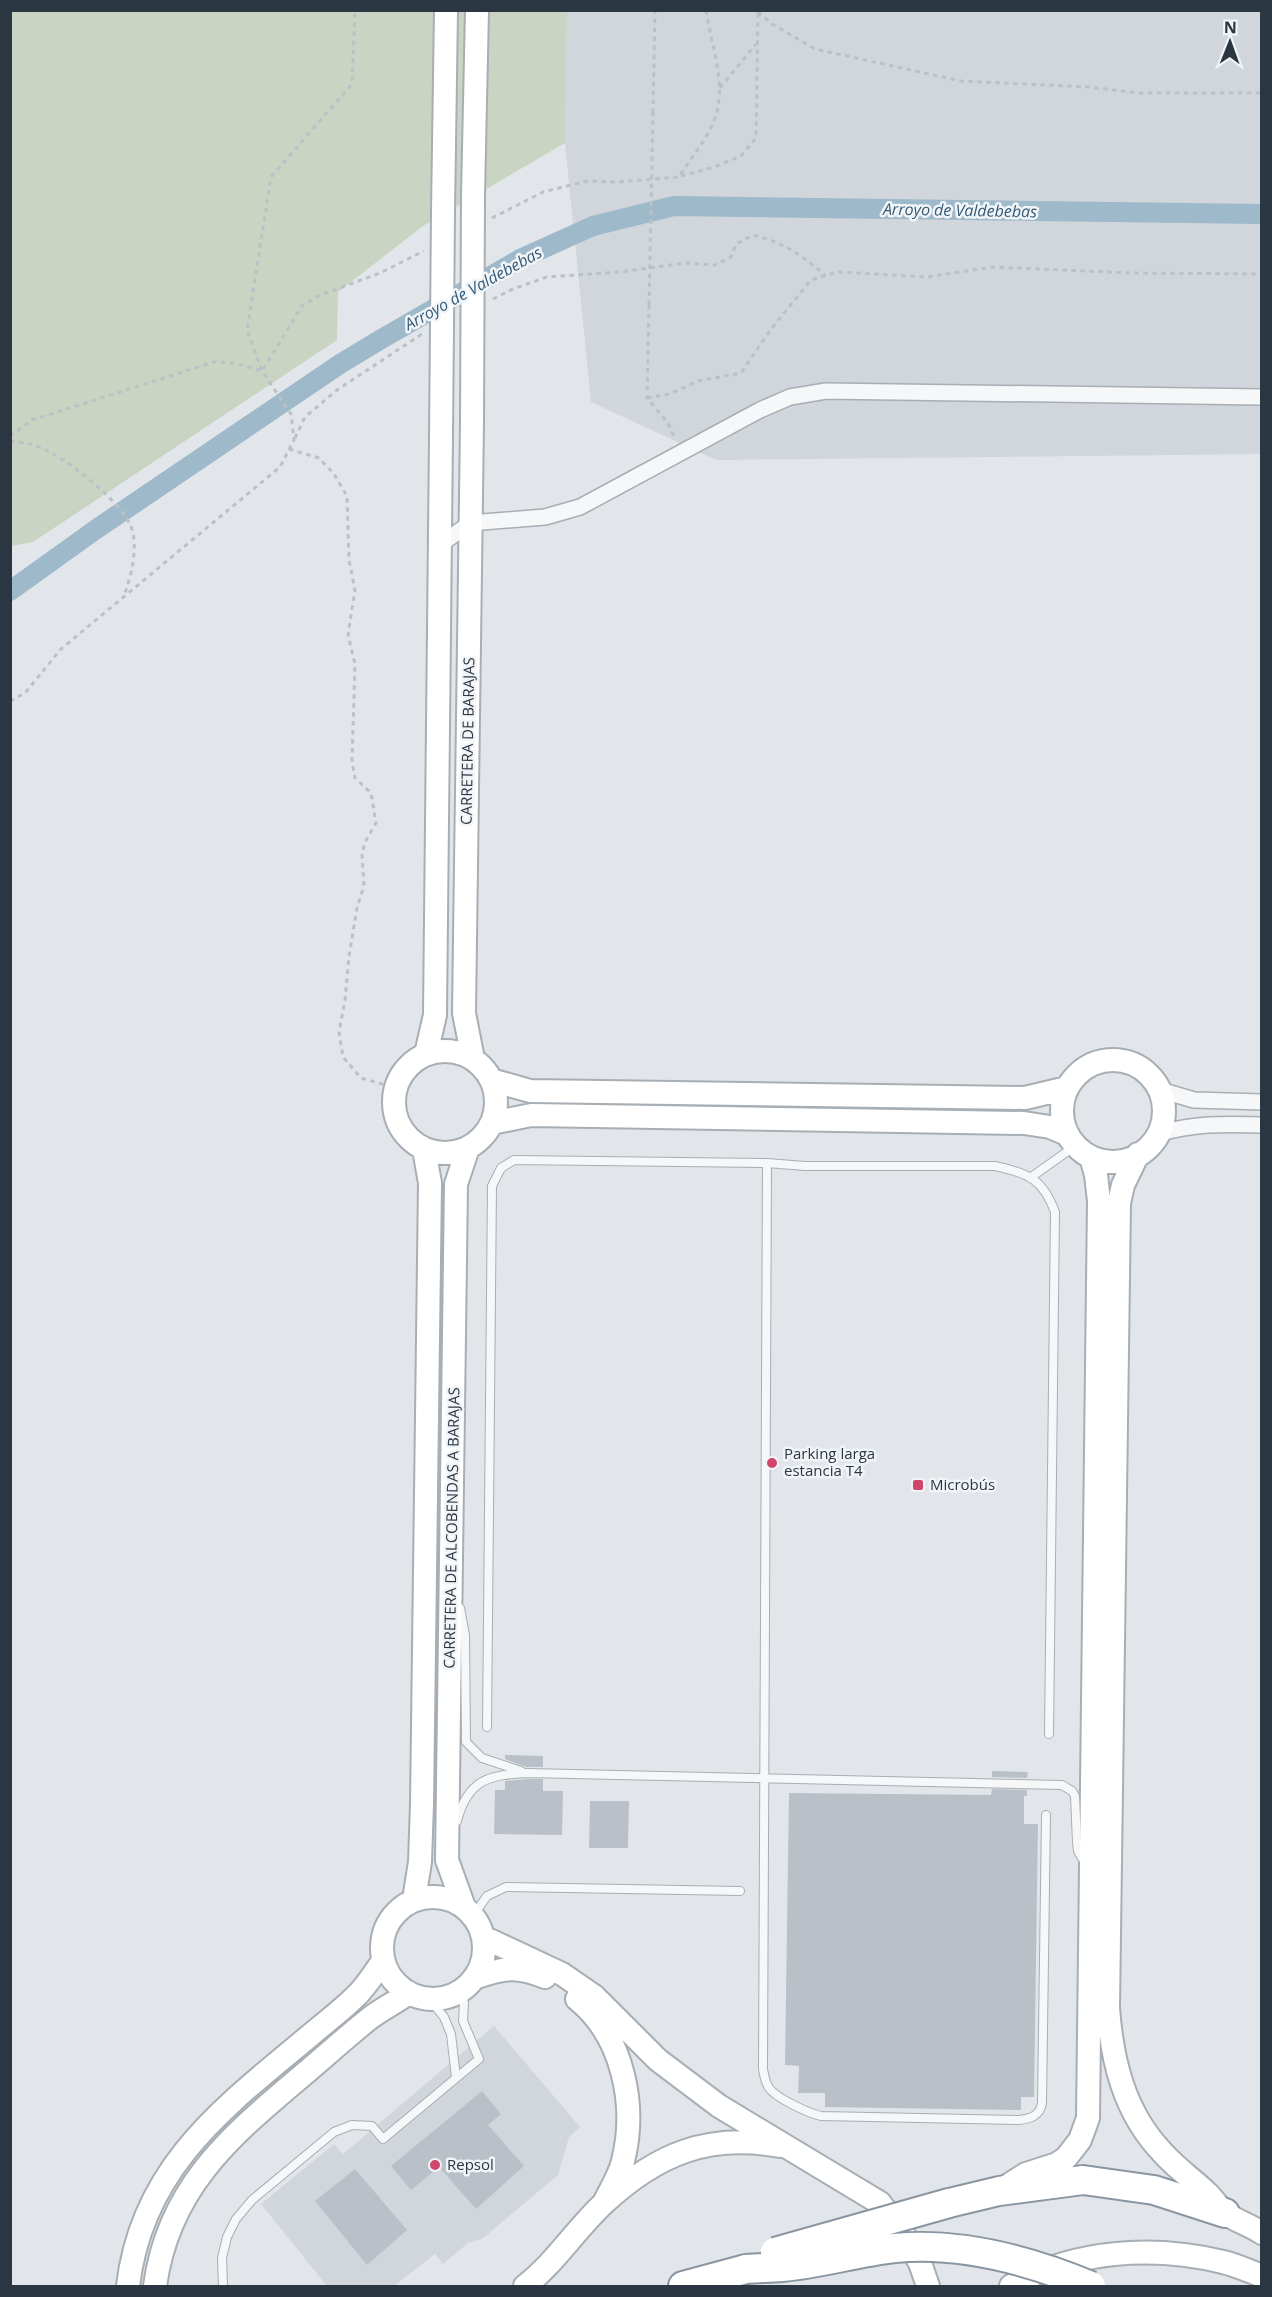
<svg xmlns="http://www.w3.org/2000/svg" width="1272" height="2297" font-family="'Open Sans',sans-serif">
<rect width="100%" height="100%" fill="#e2e6ea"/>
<!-- built -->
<path fill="#d0d6dc" d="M567 11H1261V454L716 460 591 402 565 143Z
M494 2026 580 2127 569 2137 558 2175 482 2239 468 2243 443 2264 435 2254 394 2286H327L261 2204 334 2144 343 2154Z"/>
<!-- green -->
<path fill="#cad4c3" d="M11 11H567L565 143 423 226 338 292 337 340 33 542 11 546Z"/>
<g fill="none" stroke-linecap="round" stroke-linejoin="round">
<!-- canal -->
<path stroke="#9db9ca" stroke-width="20" d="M10 591 95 530 340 364 378 341 522 258 593 226 674 206 1262 214"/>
</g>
<!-- building -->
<path fill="#b9c0c7" d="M505 1755 543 1756V1767H526L505 1759Z
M992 1771 1028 1772 1027 1778 992 1777Z
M528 1779H543V1791H563L562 1835 494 1834 495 1790H505V1781Z
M992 1789 1027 1790V1796H1024V1824H1038L1034 2097H1021V2110L825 2107V2093H798L799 2066 785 2065 789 1793 991 1795Z
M590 1801H629L628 1848H589Z
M482 2091 501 2114 488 2125 524 2166 476 2209 439 2167 411 2190 391 2166Z
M355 2169 407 2230 367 2265 315 2201Z"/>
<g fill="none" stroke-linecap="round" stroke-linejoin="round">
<defs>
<path id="lane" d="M767 1163 763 2069C764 2075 765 2082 769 2088 776 2098 808 2113 821 2116L1018 2120C1030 2119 1040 2116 1042 2103L1046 1815
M1030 1178 1075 1146
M460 1608 465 1635 466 1742 482 1758 521 1771
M487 1727 492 1186 501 1168 514 1160 767 1163 805 1166H995C1028 1173 1043 1179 1055 1212L1049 1734
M457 1821C468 1779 489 1775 528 1773L1062 1785 1072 1791 1075 1796 1077 1843 1078 1851 1085 1863
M473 1916 487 1896 506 1887 740 1891
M429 1999 444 2017 451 2034 456 2078
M223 2286 222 2258 227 2237 236 2219 252 2200 334 2132 352 2125 372 2126 383 2139 479 2059 463 2021 464 2003 461 1991"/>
<path id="street" d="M440 545 470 523 545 517 580 507 760 410 790 397 826 391 1262 397
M1160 1090 1194 1100 1262 1102
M1158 1134C1194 1123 1224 1124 1262 1125"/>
<path id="secondary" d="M473 195 477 10
M443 212 446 10
M472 422 464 1013 473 1059
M394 1102a51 51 0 1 1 102 0a51 51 0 1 1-102 0Z
M426 1054 435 1015 441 437
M1062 1111a51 51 0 1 1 102 0a51 51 0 1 1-102 0Z
M491 1080 530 1091 1025 1098 1067 1088
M492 1123 531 1115 1024 1123 1050 1127 1067 1134
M1138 1154 1123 1185 1119 1203 1108 2008C1112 2061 1124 2112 1162 2152 1175 2167 1192 2179 1206 2192 1213 2198 1218 2207 1225 2213 1236 2221 1250 2225 1262 2233
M382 1948a51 51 0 1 1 102 0a51 51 0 1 1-102 0Z
M414 1900 420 1862 422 1804 430 1183 424 1149
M464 1907 447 1860 456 1184 468 1148
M483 1937 562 1974 594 1996 658 2060 719 2106 880 2203 904 2235 920 2263 928 2286
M474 1978C503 1968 516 1965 545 1977
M577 1999C623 2036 637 2105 623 2161 620 2175 610 2190 604 2203
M1004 2188 1026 2174 1057 2164 1066 2158 1080 2140 1088 2118 1099 1201 1096 1175 1091 1157
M128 2286C142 2165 227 2105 313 2033 327 2021 342 2010 355 1997 366 1987 374 1973 383 1961
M155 2286C168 2190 227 2139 297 2080 321 2060 345 2038 370 2018 382 2009 396 2002 409 1993
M525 2286C555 2263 576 2229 604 2203 657 2154 708 2133 780 2146
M1011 2286C1075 2250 1152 2245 1223 2262 1236 2265 1249 2271 1262 2276"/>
<path id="highway" d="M949 2203 999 2191 1083 2180 1154 2190 1225 2213
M683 2286 746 2269"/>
</defs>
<!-- lane casing -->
<use href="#lane" stroke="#a7aeb4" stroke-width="10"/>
<!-- street casing -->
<use href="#street" stroke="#a7aeb4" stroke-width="18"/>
<!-- secondary casing -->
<use href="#secondary" stroke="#a7aeb4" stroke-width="26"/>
<!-- highway casing -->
<use href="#highway" stroke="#8996a1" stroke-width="32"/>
<!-- path -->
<path stroke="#bcc1c5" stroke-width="3" stroke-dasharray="4.5 4.5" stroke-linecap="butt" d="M758 12 772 24 815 49 961 81 1089 87 1138 93H1262
M720 88 756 44
M653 113 655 10
M681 176 714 167 741 156 756 138 758 13
M492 218 543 192 587 181 617 182 679 177C690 159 706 141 714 121 728 85 711 46 706 10
M493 299 513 289 547 277 619 272 686 263 715 265 731 257 736 244 753 235C785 243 800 254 825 275
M649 305 647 398 668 423 675 439
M647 398 670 394 698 381 741 373 771 329 811 280 837 272 927 277 992 267 1131 273 1262 274
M10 436 32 420 214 362 235 363 262 371 302 306 318 296 380 273 424 251
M295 438 305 417 337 390 422 334
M10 441C18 442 26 443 34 445 61 453 117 498 130 524 139 544 132 573 125 593
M289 449 319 458 334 474 347 496 349 560 355 590 348 635 355 664 352 762 355 778 371 793 376 823 365 842 362 854 364 886 357 908 349 956 345 1000 339 1032 343 1057 361 1078 396 1088
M10 701 25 693 61 649 280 467 294 440 291 414 262 371 247 330 271 177 352 84 355 10"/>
<!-- lane -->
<use href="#lane" stroke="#f5f7f8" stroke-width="8"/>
<!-- street -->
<use href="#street" stroke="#f5f7f8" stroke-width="15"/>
<!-- secondary -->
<use href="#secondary" stroke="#fff" stroke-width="22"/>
<!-- highway -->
<use href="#highway" stroke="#fff" stroke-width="28"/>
<defs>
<path id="secondary-bridge" d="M472 422 473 195
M441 437 443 212"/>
<path id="highway-bridge" d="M775 2252 949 2203
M746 2269C758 2268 770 2268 782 2267 820 2264 857 2252 895 2248 961 2242 1031 2261 1091 2286"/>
</defs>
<!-- secondary-bridge casing -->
<use href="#secondary-bridge" stroke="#a7aeb4" stroke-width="26" stroke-linecap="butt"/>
<!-- highway-bridge casing -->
<use href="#highway-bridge" stroke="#8996a1" stroke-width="32" stroke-linecap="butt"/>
<!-- path-bridge -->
<path stroke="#bcc1c5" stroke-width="3" stroke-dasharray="4.5 4.5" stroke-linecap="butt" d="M649 305 653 113"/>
<!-- secondary-bridge -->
<use href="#secondary-bridge" stroke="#fff" stroke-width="22"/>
<!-- highway-bridge -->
<use href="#highway-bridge" stroke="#fff" stroke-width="28"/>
</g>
<!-- markers -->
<g fill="#cf476d" stroke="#f2f5f8" stroke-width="2">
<circle cx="772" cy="1463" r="6"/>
<rect x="912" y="1479" width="12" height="12" rx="3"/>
<circle cx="435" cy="2165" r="6"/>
</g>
<g text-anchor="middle" stroke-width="5" stroke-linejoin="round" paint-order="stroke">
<!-- street labels -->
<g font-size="15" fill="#2a3642" stroke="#f2f5f8">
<text transform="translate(468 741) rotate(-89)" y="5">CARRETERA DE BARAJAS</text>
<text transform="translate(452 1528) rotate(-89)" y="5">CARRETERA DE ALCOBENDAS A BARAJAS</text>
</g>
<!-- poi labels -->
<g font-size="15" fill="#2a3642" stroke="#f2f5f8" text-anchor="start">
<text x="784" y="1459">Parking larga<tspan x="784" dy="17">estancia T4</tspan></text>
<text x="930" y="1490">Microbús</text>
<text x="447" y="2170">Repsol</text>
</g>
<!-- water labels -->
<g font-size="16" font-style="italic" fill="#345a77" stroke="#f2f5f8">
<text transform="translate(960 210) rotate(1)" y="6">Arroyo de Valdebebas</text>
<text transform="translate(473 288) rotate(-29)" y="6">Arroyo de Valdebebas</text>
</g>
</g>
<!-- border -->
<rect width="1272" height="2297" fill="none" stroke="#2a3642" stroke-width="24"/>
<!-- north arrow -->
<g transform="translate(1230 42) rotate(1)" stroke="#f2f5f8" stroke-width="4.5" paint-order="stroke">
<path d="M0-4.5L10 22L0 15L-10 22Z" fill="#2a3642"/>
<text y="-9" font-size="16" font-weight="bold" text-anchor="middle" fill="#2a3642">N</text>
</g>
</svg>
